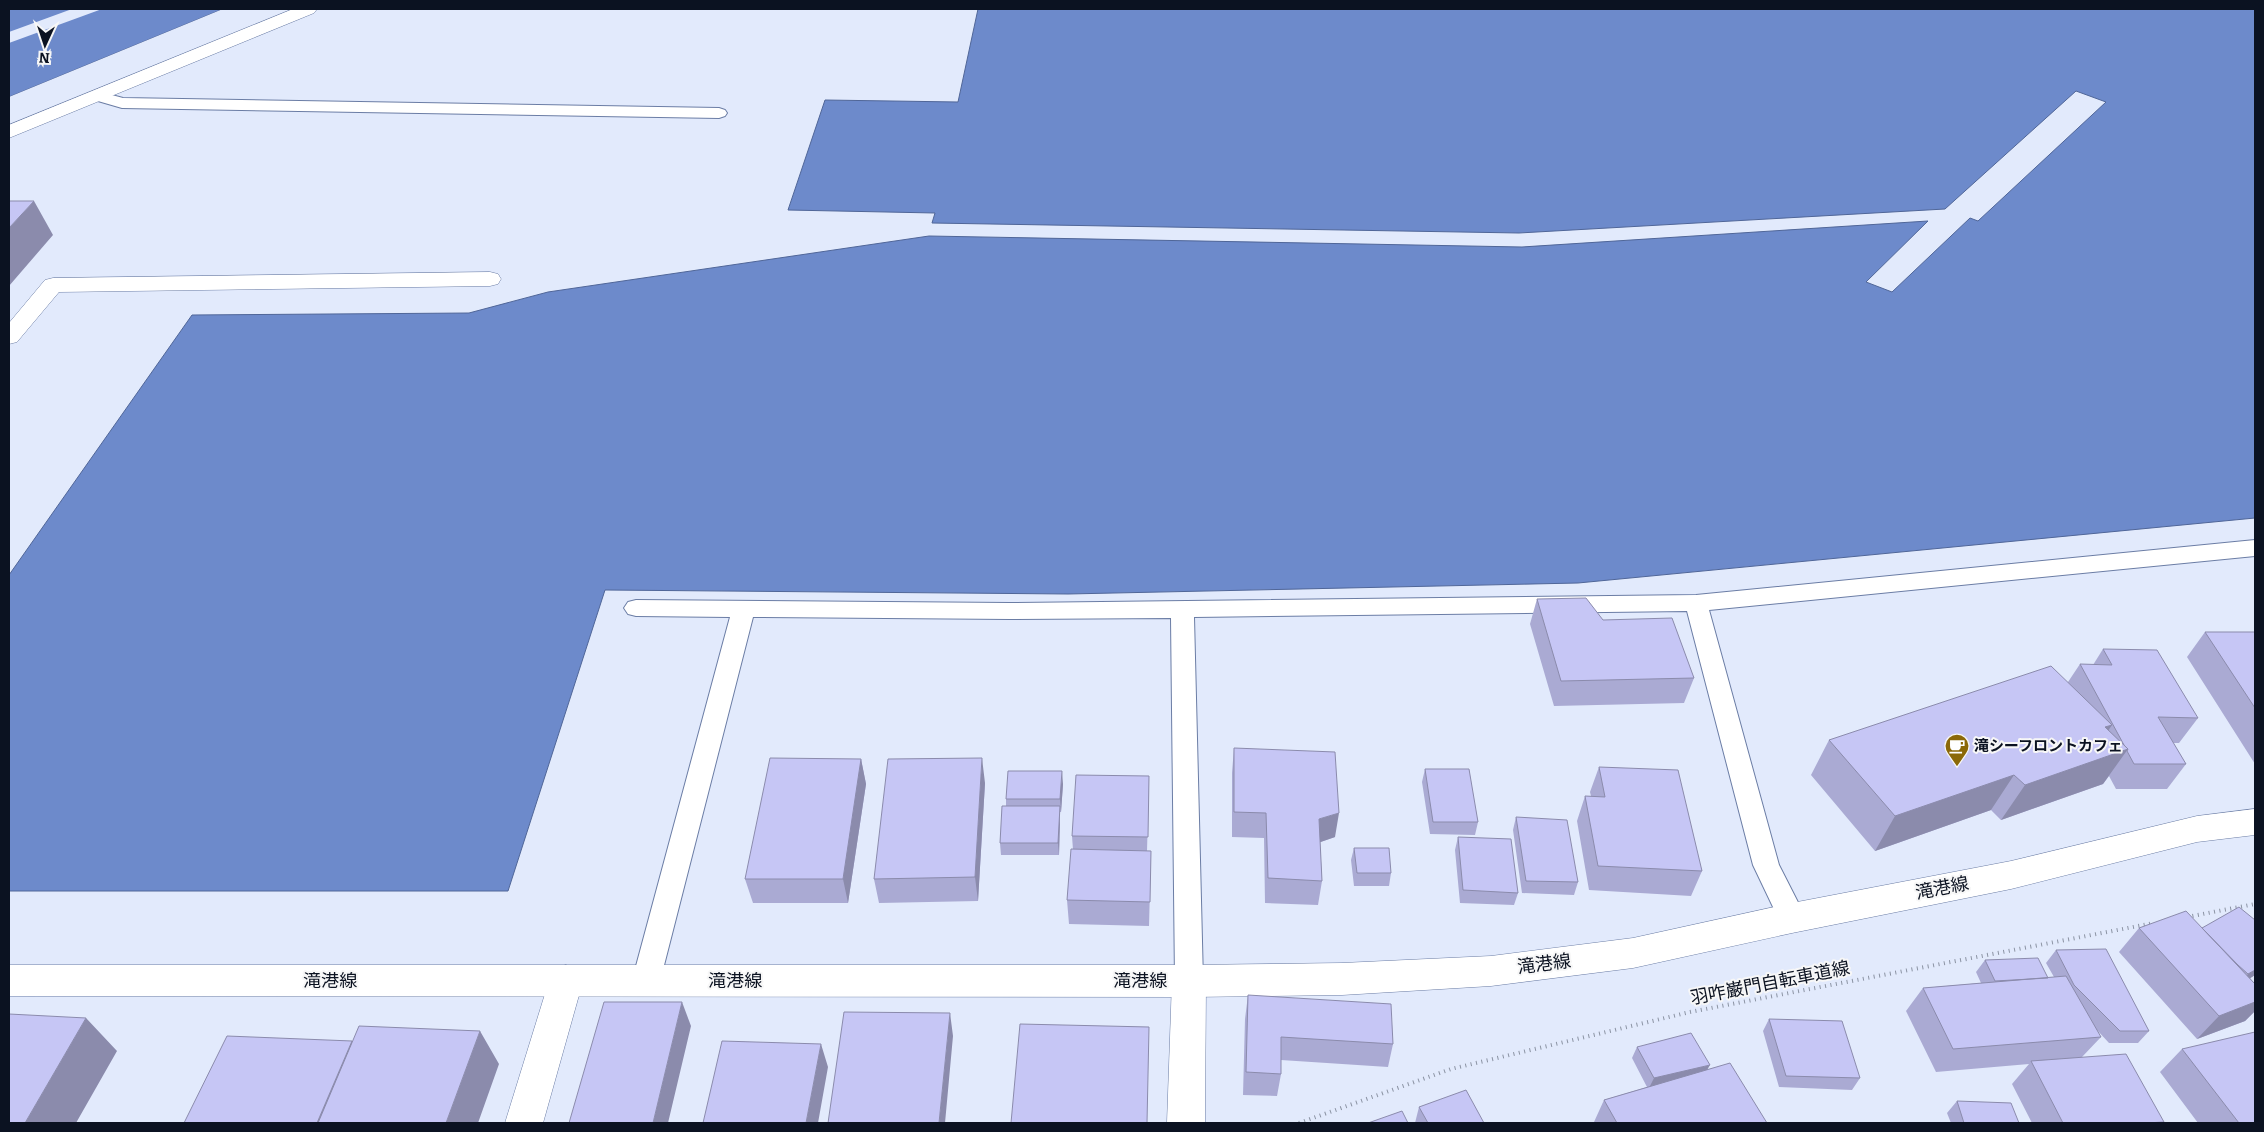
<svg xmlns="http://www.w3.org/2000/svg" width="2264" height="1132" font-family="Bitter,'Noto Sans JP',serif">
<rect width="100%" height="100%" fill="#e2eafc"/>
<!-- water -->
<path fill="#6d8acb" stroke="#506698" d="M9 9H223L9 97Z
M978 9H2255V518L1578 583 1068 594 605 590 508 891H9V575L192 315 469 313 548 292 929 236 1522 247 1928 221 1866 282 1892 292 1970 218 1978 221 2106 102 2076 91 1945 209 1519 233 932 223 935 213 788 210 825 100 958 102Z"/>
<!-- pier -->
<path fill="#e2eafc" d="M72 9H102L9 43V32Z
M223 9H226L9 99V97Z"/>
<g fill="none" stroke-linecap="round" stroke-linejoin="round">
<defs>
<path id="service" d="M97 91 123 98 719 108 725 110 727 113 725 116 719 118 122 108 91 99 89 96 91 93Z
M2255 540V556L1709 610 1779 865 1806 918 1802 926 1792 930 1782 926 1753 865 1687 611 1194 617 1203 981 1199 990 1189 994 1179 990 1175 981 1171 618 1009 619 753 617 660 981 656 990 646 994 636 990 632 981 730 617 636 616 628 614 624 608 628 602 636 600 1009 603 1696 595Z"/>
<path id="minor" d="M293 9H317L314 13 9 138V125Z
M490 272 498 274 501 279 498 284 490 286 59 292 17 342 9 344V323L45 280 53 278Z
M566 965 578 970 583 981 543 1123H505L549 981 554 970Z
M1189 965 1201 970 1206 981 1205 1123H1167L1172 981 1177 970Z"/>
<path id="secondary" d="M2255 809V835L2197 842 2011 889 1792 933 1633 968 1491 986 1342 995 1189 997 9 996V965H1189L1342 963 1491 956 1633 938 1792 903 2011 861 2197 816Z"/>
</defs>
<!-- service casing -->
<use href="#service" stroke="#6b7da5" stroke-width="2"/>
<!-- minor casing -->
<use href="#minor" stroke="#6b7da5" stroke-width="1"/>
<!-- secondary casing -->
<use href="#secondary" stroke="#6b7da5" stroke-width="1"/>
<!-- path -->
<path stroke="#8b93a3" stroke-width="4" stroke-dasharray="1 4.5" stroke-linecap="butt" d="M2187 917 2255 904
M1299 1123 1451 1069 1690 1012 2154 923"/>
<!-- service -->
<use href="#service" fill="#fff" fill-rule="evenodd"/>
<!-- minor -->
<use href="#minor" fill="#fff" fill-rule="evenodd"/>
<!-- secondary -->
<use href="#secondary" fill="#fff" fill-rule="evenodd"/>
</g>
<!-- wall -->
<path fill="#aaaad3" d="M1537 599 1603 620 1694 678 1684 703 1554 706 1530 624Z
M2205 632H2255V764L2187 657Z
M2103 649 2198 718 2179 743H2173L2186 764 2167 789H2116L2109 776 2103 784 2001 820 1991 810 1875 851 1811 775 1829 740 2068 682 2080 664 2093 665Z
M1234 748 1335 837 1320 842 1322 881 1318 905 1265 903 1264 838 1232 837V773Z
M861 759 866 784 848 903H753L745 879Z
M1599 767 1702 871 1691 896 1589 890 1577 821 1585 796H1591L1590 792Z
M1425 769 1478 822 1475 835 1430 834 1422 782Z
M1149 776 1147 851H1151L1149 926 1069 924 1067 900 1073 850 1072 836Z
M985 783 978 901 879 903 874 879Z
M1063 784 1061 812H1060L1059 855H1001L1000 843 1006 806V799Z
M1516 817 1578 882 1574 895 1522 893 1513 830Z
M1458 837 1518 893 1514 905 1460 903 1455 850Z
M1354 848 1391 873 1389 886H1354L1351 860Z
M2255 920V975L2250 978 2255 984V1011L2245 1021 2197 1039 2119 952 2139 928H2202Z
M2056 950 2149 1031 2138 1043H2109L2097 1030 2101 1037 2082 1057 2164 1122 2162 1123H2032L2012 1084 2029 1064 1936 1072 1906 1011 1923 988 1981 983 1976 972 1985 960 2048 978 2054 977 2046 963Z
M1248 995 1393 1044 1388 1067 1281 1060V1074L1277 1096 1243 1095 1245 1019Z
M1769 1019 1860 1078 1852 1090 1779 1087 1763 1031Z
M1637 1047 1707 1069 1767 1123H1595L1594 1122 1604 1100 1647 1087 1632 1058Z
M2182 1049 2255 1123H2198L2160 1072Z
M1957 1101 2019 1123H1951L1947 1113Z
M1419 1107 1484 1123H1415Z"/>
<!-- shaded-wall -->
<path fill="#8b8bac" d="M34 201 53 235 9 286V228Z
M2112 725 2088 760 2105 727Z
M2128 749 2103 784 2001 820 2025 785Z
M982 758 985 783 978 901 975 877Z
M861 759 866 784 848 903 843 879Z
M1062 771 1063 784 1061 812 1060 799Z
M2014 775 1991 810 1875 851 1895 816Z
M1060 806V819L1059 855 1058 843Z
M1339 813 1335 837 1315 844 1319 819Z
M2255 970V975L2237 987 2248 974Z
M682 1002 691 1026 668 1123H653Z
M2255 1002V1011L2245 1021 2197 1039 2219 1016Z
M950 1013 953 1036 945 1123H939Z
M86 1018 117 1051 76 1123H25Z
M480 1031 499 1064 478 1123H446Z
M352 1041 344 1123H317Z
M821 1044 828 1067 818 1123H806Z
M1710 1065 1703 1077 1648 1090 1654 1078Z"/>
<!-- building -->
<path fill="#c6c6f5" stroke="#8b8bac" d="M9 201H34L9 228Z
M1586 598 1603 620 1672 618 1694 678 1561 681 1537 599Z
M2205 632H2255V708Z
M2103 649 2157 650 2198 718 2158 717 2186 764H2134L2127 751 2128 749 2124 745 2080 664 2112 665Z
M2051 666 2112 725 2105 727 2128 749 2025 785 2014 775 1895 816 1829 740Z
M1234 748 1335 752 1339 813 1319 819 1322 881 1268 878 1266 813 1234 812Z
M770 758 861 759 843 879H745Z
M982 758 975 877 874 879 888 759Z
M1599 767 1678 770 1702 871 1598 866 1585 796 1605 797Z
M1425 769H1469L1478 822H1433Z
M1008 771H1062L1060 799H1006Z
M1076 775 1149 776 1148 837 1072 836Z
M1002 806H1060L1058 843H1000Z
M1516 817 1567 820 1578 882 1526 881Z
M1458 837 1511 839 1518 893 1463 890Z
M1354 848H1389L1391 873H1357Z
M1071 849 1151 851 1150 902 1067 900Z
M2239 907 2255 920V970L2248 974 2238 965 2202 928Z
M2186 911 2255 984V1002L2219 1016 2139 928Z
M2106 949 2149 1031H2120L2074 985 2056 950Z
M2038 958 2048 978 1995 981 1985 960Z
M2066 976 2101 1037 1953 1049 1923 988Z
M1248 995 1391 1004 1393 1044 1281 1037V1074L1246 1072Z
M604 1002H682L653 1123H569Z
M844 1012 950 1013 939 1123H828Z
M9 1014 86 1018 25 1123H9Z
M1769 1019 1842 1021 1860 1078 1786 1076Z
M1020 1024 1149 1027 1147 1123H1011Z
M359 1026 480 1031 446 1123H318Z
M2255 1032V1123H2239L2182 1049Z
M1691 1033 1710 1065 1654 1078 1637 1047Z
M227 1036 352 1041 317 1123H184Z
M722 1041 821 1044 806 1123H703Z
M2126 1054 2164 1122 2146 1123H2063L2031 1061Z
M1730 1063 1767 1123H1617L1604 1100Z
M1466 1090 1484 1123H1428L1419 1107Z
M1957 1101 2011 1103 2019 1123H1964Z
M1402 1111 1408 1123H1368Z
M59 1122 83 1123H58Z"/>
<!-- icons -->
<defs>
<symbol id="cafe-pin" viewBox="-11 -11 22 30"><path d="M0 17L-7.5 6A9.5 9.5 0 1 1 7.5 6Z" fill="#8b6808" stroke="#f7f7f7"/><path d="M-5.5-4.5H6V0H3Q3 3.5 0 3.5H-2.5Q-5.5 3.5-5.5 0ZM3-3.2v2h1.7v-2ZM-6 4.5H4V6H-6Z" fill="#fff"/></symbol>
</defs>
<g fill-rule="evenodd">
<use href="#cafe-pin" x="1943" y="732" width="28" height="38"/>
</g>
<g text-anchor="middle" stroke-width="4" stroke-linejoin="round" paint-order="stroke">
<!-- poi labels -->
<g font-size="15" font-weight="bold" fill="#0b1221" stroke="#f7f7f7" text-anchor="start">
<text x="1974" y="751">滝シーフロントカフェ</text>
</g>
<!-- near-street labels -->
<g font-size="18" fill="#0b1221" stroke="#f7f7f7">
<text transform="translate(1942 888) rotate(-11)" y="6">滝港線</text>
<text transform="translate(1544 964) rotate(-7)" y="6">滝港線</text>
<text x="330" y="987">滝港線</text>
<text x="735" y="987">滝港線</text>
<text x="1140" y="987">滝港線</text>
<text transform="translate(1770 983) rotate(-11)" y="6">羽咋巌門自転車道線</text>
</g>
</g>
<!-- border -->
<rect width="2264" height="1132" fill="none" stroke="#0b1221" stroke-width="20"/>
<!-- north arrow -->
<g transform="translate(45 45) rotate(183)" stroke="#f7f7f7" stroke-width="4" paint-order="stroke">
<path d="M0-4L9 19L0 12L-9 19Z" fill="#0b1221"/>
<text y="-8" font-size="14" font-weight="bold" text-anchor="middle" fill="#0b1221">N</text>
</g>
</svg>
